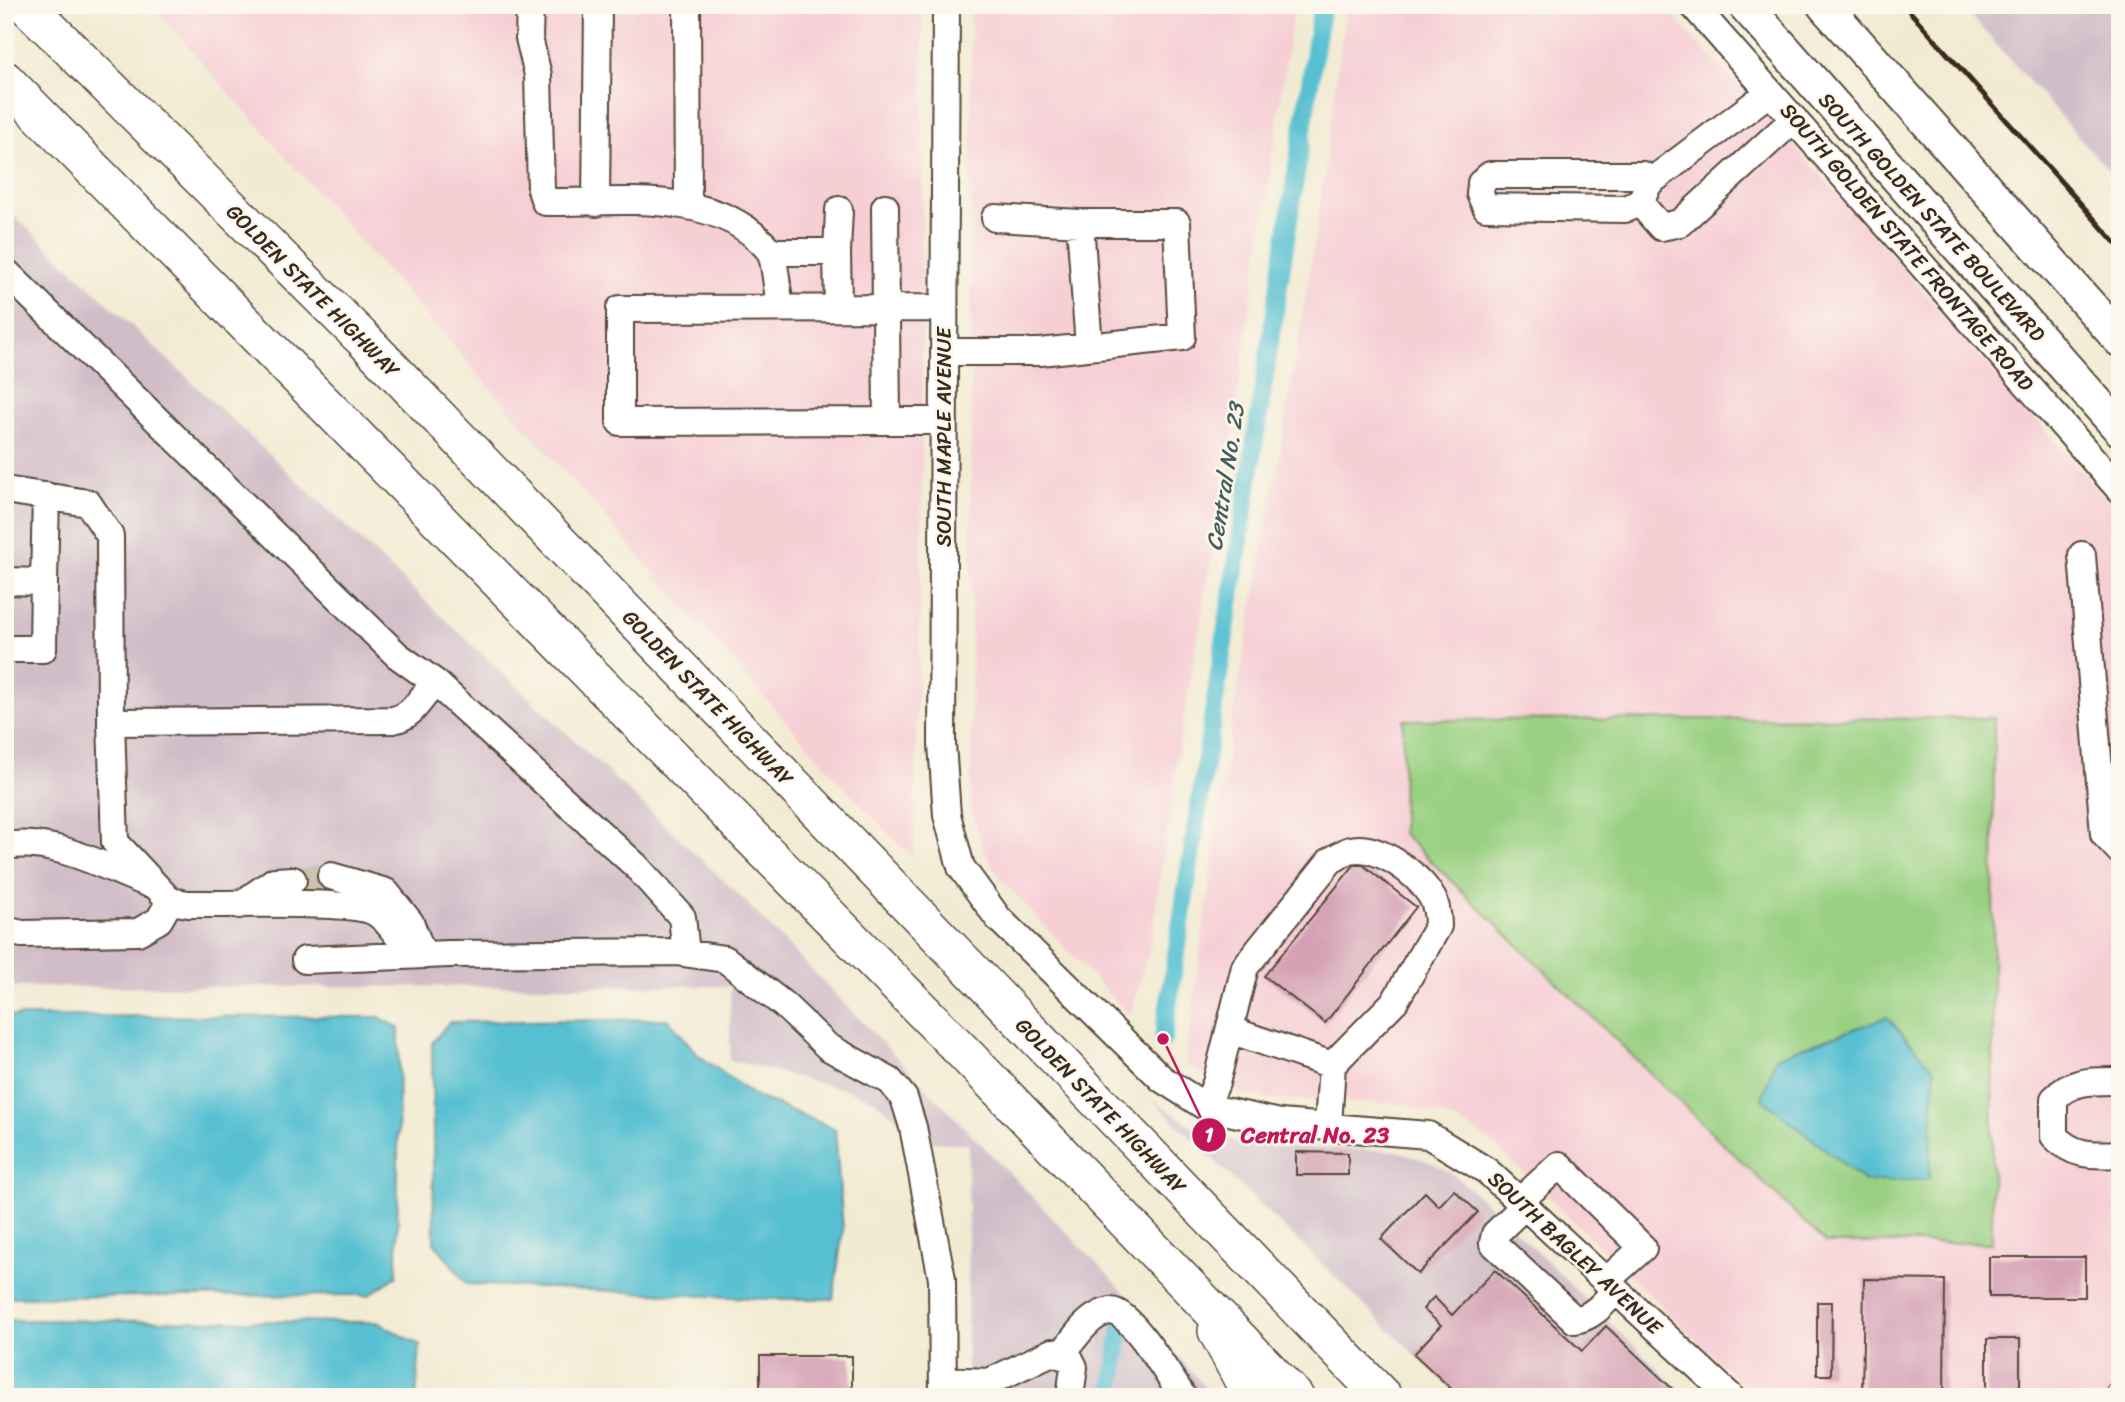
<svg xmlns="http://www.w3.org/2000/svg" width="2125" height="1402" font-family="Sriracha,sans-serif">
<rect width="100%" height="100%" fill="#fbf7ec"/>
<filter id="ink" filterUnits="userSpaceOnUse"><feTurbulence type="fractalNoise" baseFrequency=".0143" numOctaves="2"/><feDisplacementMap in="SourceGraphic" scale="14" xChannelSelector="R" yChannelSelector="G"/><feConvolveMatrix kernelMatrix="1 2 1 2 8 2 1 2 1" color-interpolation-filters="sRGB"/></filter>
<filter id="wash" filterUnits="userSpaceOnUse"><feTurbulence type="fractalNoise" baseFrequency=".00686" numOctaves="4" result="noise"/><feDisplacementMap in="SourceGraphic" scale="28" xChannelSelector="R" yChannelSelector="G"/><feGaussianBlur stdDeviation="1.57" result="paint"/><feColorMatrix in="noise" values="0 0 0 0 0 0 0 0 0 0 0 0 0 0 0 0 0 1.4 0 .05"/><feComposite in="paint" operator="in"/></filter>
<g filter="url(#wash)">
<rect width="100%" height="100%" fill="#f2ebd3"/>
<!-- built -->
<path fill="#f6cfd5" d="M151 5H923L922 537 913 859 844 787Z
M971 5H1294L1229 456 1183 721 1151 942 1130 1016 1003 882 984 851 971 809Z
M1346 5H1663L1825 180 2120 515V1397H1755L1499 1149 1476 1132 1450 1118 1404 1104 1279 1100 1246 1095 1223 1087 1185 1064 1232 720 1278 465 1318 219Z"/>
<!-- industrial -->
<path fill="#d1bdc8" d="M1961 5H2120V183Z
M5 207 736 892 1112 1279 1213 1397H967L968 1143 914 1142 904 1125 876 1101 854 1092 730 1060V986L5 987Z
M1151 1099 1190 1125 1231 1140 1273 1147 1397 1151 1433 1163 1453 1174 1495 1211 1687 1397H1459Z"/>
<!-- green -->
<path fill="#99d082" stroke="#6a7d50" stroke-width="2" d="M1994 718 1992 1243H1826L1402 833 1403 720Z"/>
<!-- water -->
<path fill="#56c0d2" stroke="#487578" stroke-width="2" d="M5 1016 379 1017 399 1028 397 1276 369 1295 5 1297Z
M1887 1017 1935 1070 1929 1179 1866 1182 1762 1099 1776 1057Z
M668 1019 697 1054 753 1095 835 1129 843 1229 833 1299H771L467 1284 434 1242 432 1043 449 1022Z
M5 1320 377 1322 420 1345 416 1397H5Z"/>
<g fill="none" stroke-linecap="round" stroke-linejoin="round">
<!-- canal -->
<path stroke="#56c0d2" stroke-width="18" d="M1163 1039 1322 5
M1111 1397 1121 1328"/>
</g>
<g id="blocks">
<!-- building -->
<path fill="#d5a1b5" d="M1354 865H1363L1416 907 1325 1023 1264 976Z
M1296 1152 1348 1153V1175H1296Z
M1454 1190 1478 1212 1418 1274 1381 1239 1425 1192 1439 1206Z
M1989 1257H2085V1297H1989Z
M1495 1270 1582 1351 1606 1326 1681 1397H1460L1414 1354 1441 1325 1423 1309 1434 1297 1452 1315Z
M1864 1279 1945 1280 1944 1397H1862Z
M1817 1302H1832L1831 1375H1817Z
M1987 1339H2020V1397H1987Z
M760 1356H852V1397H760Z"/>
</g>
</g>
<g filter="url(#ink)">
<use href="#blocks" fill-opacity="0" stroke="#564739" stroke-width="2"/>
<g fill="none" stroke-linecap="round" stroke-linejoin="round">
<!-- minor-tunnel -->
<path stroke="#cdc4af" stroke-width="26" stroke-dasharray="26 13" stroke-linecap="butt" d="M293 880 331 876"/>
<defs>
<path id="minor" d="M530 5 529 38 538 75 541 190 545 202C618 203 717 187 769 250 775 258 778 296 780 308
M687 5 688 204
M946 5 942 744 947 815 961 867 998 918 1162 1079 1206 1107 1280 1123 1428 1135 1487 1171 1731 1397
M1693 5 2120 490
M1649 183 1643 175H1490L1481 183 1480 194 1486 207 1625 209 1640 203 1649 183 1770 92
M596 203 598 5
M1640 203 1661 227 1680 223 1794 119
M885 207 887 421H944
M1080 223 1089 347
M770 252H837L838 308
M837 252 839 210
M5 271 397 655 436 683C419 697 415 716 393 720L111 722 115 842 170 901 188 904C221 905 356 899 376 913 395 925 396 943 423 955
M944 352H1040L1182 337 1177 223H1080L995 218
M887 421 620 422V309L944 308
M5 490 88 503 110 536 111 722
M2082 555 2104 834 2120 851
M5 581 44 582 46 496
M5 649H43L44 582
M436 683 636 866 682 917 686 953
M5 846C53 837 104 867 147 883
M331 876 386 892 410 922 423 955
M240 905 274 881 293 880
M5 930 22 934 138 932 159 920 170 901
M305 960 449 954 676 952 725 959 784 1005 828 1047 890 1081 904 1098 913 1127 942 1279 943 1397
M1230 1030 1332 1065
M2120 1081C2094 1081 2072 1079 2054 1099V1136C2074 1157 2092 1155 2120 1154
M1206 1107 1216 1083 1245 967 1330 861C1336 858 1344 852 1350 850 1377 843 1416 873 1430 894 1437 904 1438 915 1438 926L1395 1001 1332 1065 1328 1126
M1520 1201 1559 1165 1643 1248 1606 1281
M1525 1205 1495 1234 1493 1243 1575 1320C1593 1317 1604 1303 1616 1290
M1062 1354C1075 1338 1089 1314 1110 1311 1130 1309 1171 1380 1183 1397
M943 1380 989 1382 1052 1352 1070 1359 1074 1367 1070 1397
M2119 1397 2120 1394"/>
<path id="major" d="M1745 5 2120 429
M1824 5 2120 340"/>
<path id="highway" d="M26 5 363 339 1383 1397
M5 80 968 1057 1295 1397
M1217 1331 1246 1386 1255 1397"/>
</defs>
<!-- minor casing -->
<use href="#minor" stroke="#564739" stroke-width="30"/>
<!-- major casing -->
<use href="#major" stroke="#564739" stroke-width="37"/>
<!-- highway casing -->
<use href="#highway" stroke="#564739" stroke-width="40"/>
<!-- minor -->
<use href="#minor" stroke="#fff" stroke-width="26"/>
<!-- major -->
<use href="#major" stroke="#fff" stroke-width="33"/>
<!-- highway -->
<use href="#highway" stroke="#fff" stroke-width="37"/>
<!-- rail -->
<path stroke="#3b2a1e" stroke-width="5" d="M1904 5 2120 248"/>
</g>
</g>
<g text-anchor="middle" stroke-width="5" stroke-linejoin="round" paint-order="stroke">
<!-- street labels -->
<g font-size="21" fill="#3b2a1e" stroke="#fbf7ec">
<text transform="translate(1932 217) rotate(48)" y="7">SOUTH GOLDEN STATE BOULEVARD</text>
<text transform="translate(1907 247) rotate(49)" y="7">SOUTH GOLDEN STATE FRONTAGE ROAD</text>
<text transform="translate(313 291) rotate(45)" y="7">GOLDEN STATE HIGHWAY</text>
<text transform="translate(944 437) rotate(-90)" y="7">SOUTH MAPLE AVENUE</text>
<text transform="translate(708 698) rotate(46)" y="7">GOLDEN STATE HIGHWAY</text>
<text transform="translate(1101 1106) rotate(46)" y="7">GOLDEN STATE HIGHWAY</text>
<text transform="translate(1575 1253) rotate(43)" y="7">SOUTH BAGLEY AVENUE</text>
</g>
<!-- water labels -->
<g font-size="23" font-style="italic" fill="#445e5d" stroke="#fbf7ec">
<text transform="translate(1225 477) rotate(-81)" y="8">Central No. 23</text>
</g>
</g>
<!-- callouts -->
<path fill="none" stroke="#c2185b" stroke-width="2.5" d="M1163 1039L1209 1135"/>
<g fill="#c2185b" stroke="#fbf7ec" stroke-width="2.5">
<circle cx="1163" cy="1039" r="7"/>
<circle cx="1209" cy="1135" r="18"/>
</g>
<g font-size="21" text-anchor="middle" font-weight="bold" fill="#fff">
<text x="1209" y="1142">1</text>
</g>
<g font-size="23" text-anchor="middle" font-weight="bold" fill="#c2185b" stroke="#fbf7ec" stroke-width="5" stroke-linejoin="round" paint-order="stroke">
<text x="1315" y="1143">Central No. 23</text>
</g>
<!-- margin -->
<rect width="2125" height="1402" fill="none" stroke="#fbf7ec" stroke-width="28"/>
</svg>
